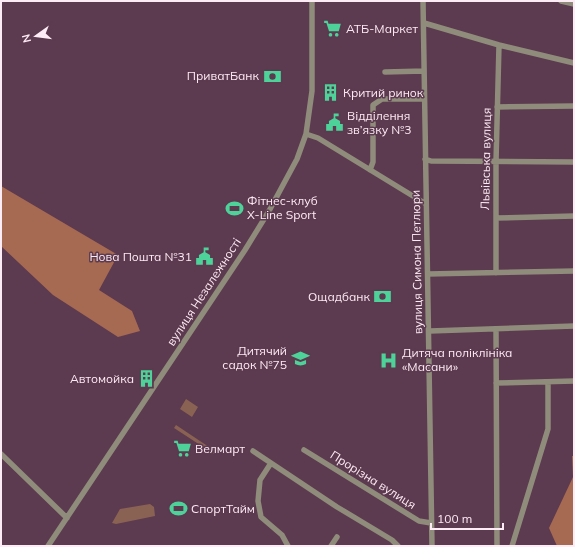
<svg xmlns="http://www.w3.org/2000/svg" width="575" height="547" font-family="Mulish,sans-serif">
<rect width="100%" height="100%" fill="#5c3a4f"/>
<!-- green -->
<path fill="#8a6253" d="M186 399 198 407 192 417 180 409Z
M176 425 215 451 214 454 174 428Z
M150 504 154 507 155 516 116 524 112 523 120 509Z"/>
<!-- forest -->
<path fill="#a66952" d="M1 186 118 255 99 290 132 311 140 331 118 337 53 295 1 246Z
M572 456H574V546H557L549 528 573 477Z"/>
<g fill="none" stroke-linecap="round" stroke-linejoin="round">
<!-- minor -->
<path stroke="#8f8c7b" stroke-width="5.5" d="M423 1C425 183 430 364 432 546
M561 1 574 4
M424 23 499 45 574 63
M385 72 424 71
M497 107 574 106
M306 134 318 138 426 204
M425 159 431 161 574 162
M370 170 373 162V105L382 99H424
M496 218 574 216
M496 273V162L499 45
M428 274 574 271
M496 329 497 546
M430 331 574 326
M496 383 574 381
M304 450 419 521 431 523
M253 451 337 507 392 540 398 546
M1 454 67 518
M271 463 260 480 258 501 261 517 282 535 288 546
M48 546 245 250 269 211 297 159 306 134 312 91V1
M331 546 337 537
M512 546 548 429V382"/>
</g>
<!-- icons -->
<defs>
<symbol id="supermarket-bare" viewBox="-9 -9 18 18"><path d="M-6-5.5h2.5l.6 2H6L4.5 2H-2.5L-4.4-4H-6ZM-1.5 3.2a1.3 1.3 0 1 0 .1 0ZM3 3.2a1.3 1.3 0 1 0 .1 0Z" fill="#4dd39a" stroke="#5c3a4f" stroke-width="2.5" paint-order="stroke"/></symbol>
<symbol id="bank-bare" viewBox="-9 -9 18 18"><path d="M-6-4H6V4H-6ZM0-2.3a2.3 2.3 0 1 0 0 4.6a2.3 2.3 0 1 0 0-4.6Z" fill="#4dd39a" stroke="#5c3a4f" stroke-width="2.5" paint-order="stroke"/></symbol>
<symbol id="building-bare" viewBox="-9 -9 18 18"><path d="M-4-6H4V6H1V3H-1V6H-4ZM-2.5-4.3h1.7v1.8h-1.7ZM.8-4.3h1.7v1.8H.8ZM-2.5-1h1.7V.8h-1.7ZM.8-1h1.7V.8H.8Z" fill="#4dd39a" stroke="#5c3a4f" stroke-width="2.5" paint-order="stroke"/></symbol>
<symbol id="civic-bare" viewBox="-9 -9 18 18"><path d="M-.6-6.5H3V-4.5H.6V-3L4-1V1h2V6H-6V1h2V-1L-.6-3ZM-1.2 2.5V6h2.4V2.5Z" fill="#4dd39a" stroke="#5c3a4f" stroke-width="2.5" paint-order="stroke"/></symbol>
<symbol id="stadium-bare" viewBox="-9 -9 18 18"><path d="M0-5a6.5 5 0 1 0 0 10a6.5 5 0 1 0 0-10ZM-3.5-1.8h7v3.6h-7Z" fill="#4dd39a" stroke="#5c3a4f" stroke-width="2.5" paint-order="stroke"/></symbol>
<symbol id="school-bare" viewBox="-9 -9 18 18"><path d="M0-5L7-2L0 1L-7-2ZM-4 1L0 2.5L4 1V4Q0 6-4 4Z" fill="#4dd39a" stroke="#5c3a4f" stroke-width="2.5" paint-order="stroke"/></symbol>
<symbol id="hospital-bare" viewBox="-9 -9 18 18"><path d="M-5-5h3v3.5h4V-5h3V5h-3V1.5h-4V5h-3Z" fill="#4dd39a" stroke="#5c3a4f" stroke-width="2.5" paint-order="stroke"/></symbol>
</defs>
<g fill-rule="evenodd">
<use href="#supermarket-bare" x="320" y="16" width="25" height="25"/>
<use href="#bank-bare" x="260" y="64" width="25" height="25"/>
<use href="#building-bare" x="318" y="80" width="25" height="25"/>
<use href="#civic-bare" x="322" y="110" width="25" height="25"/>
<use href="#stadium-bare" x="222" y="196" width="25" height="25"/>
<use href="#civic-bare" x="192" y="244" width="25" height="25"/>
<use href="#bank-bare" x="370" y="284" width="25" height="25"/>
<use href="#school-bare" x="288" y="346" width="25" height="25"/>
<use href="#hospital-bare" x="376" y="348" width="25" height="25"/>
<use href="#building-bare" x="134" y="366" width="25" height="25"/>
<use href="#supermarket-bare" x="170" y="436" width="25" height="25"/>
<use href="#stadium-bare" x="166" y="496" width="25" height="25"/>
</g>
<g text-anchor="middle" stroke-width="3" stroke-linejoin="round" paint-order="stroke">
<!-- poi labels -->
<g font-size="12" fill="#fdebf5" stroke="#5c3a4f" text-anchor="start">
<text x="346" y="33">АТБ-Маркет</text>
<text x="259" y="80" text-anchor="end">ПриватБанк</text>
<text x="343" y="97">Критий ринок</text>
<text x="347" y="120">Відділення<tspan x="347" dy="14">зв’язку №3</tspan></text>
<text x="247" y="205">Фітнес-клуб<tspan x="247" dy="14">X-Line Sport</tspan></text>
<text x="192" y="261" text-anchor="end">Нова Пошта №31</text>
<text x="370" y="301" text-anchor="end">Ощадбанк</text>
<text x="287" y="355" text-anchor="end">Дитячий<tspan x="287" dy="14">садок №75</tspan></text>
<text x="402" y="357">Дитяча поліклініка<tspan x="402" dy="14">«Масани»</tspan></text>
<text x="134" y="383" text-anchor="end">Автомойка</text>
<text x="195" y="453">Велмарт</text>
<text x="191" y="513">СпортТайм</text>
</g>
<!-- street labels -->
<g font-size="12" fill="#fdebf5" stroke="#5c3a4f">
<text transform="translate(486 159) rotate(-89)" y="4">Львівська вулиця</text>
<text transform="translate(417 262) rotate(-91)" y="4">вулиця Симона Петлюри</text>
<text transform="translate(204 292) rotate(-57)" y="4">вулиця Незалежності</text>
<text transform="translate(373 480) rotate(32)" y="4">Прорізна вулиця</text>
</g>
</g>
<!-- border -->
<rect width="575" height="547" fill="none" stroke="#fdebf5" stroke-width="4"/>
<!-- north arrow -->
<g transform="translate(36 36) rotate(256)" stroke="#5c3a4f" stroke-width="3" paint-order="stroke">
<path d="M0-3L7 15L0 10L-7 15Z" fill="#fdebf5"/>
<text y="-6" font-size="11" font-weight="bold" text-anchor="middle" fill="#fdebf5">N</text>
</g>
<!-- scale -->
<path d="M431 523v6h72v-6" fill="none" stroke="#fdebf5" stroke-width="2"/>
<text x="437" y="523" font-size="12" fill="#fdebf5" stroke="#5c3a4f" stroke-width="3" paint-order="stroke">100 m</text>
</svg>
